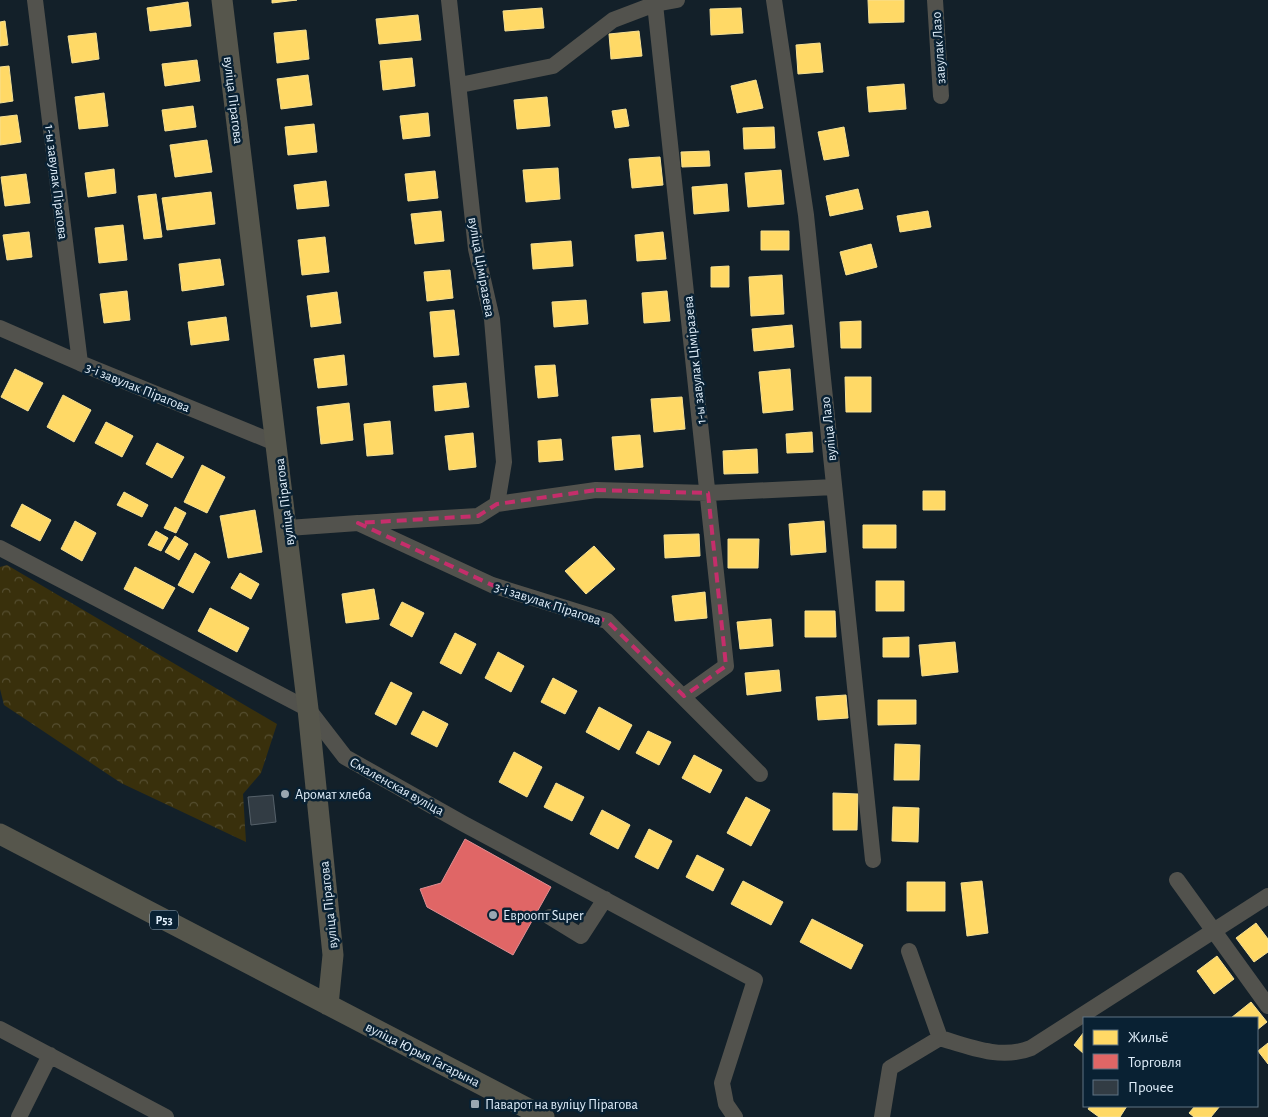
<svg xmlns="http://www.w3.org/2000/svg" width="1268" height="1117" font-family="'Alegreya Sans',sans-serif">
<defs>
<pattern id="forest-crowns" width="20" height="18" patternUnits="userSpaceOnUse" patternTransform="scale(1.25)"><rect width="20" height="18" fill="#39300c"/><path d="M2 6a3 3 0 1 1 6 0M12 15a3 3 0 1 1 6 0" fill="none" stroke="#554e30"/></pattern>
</defs>
<rect width="100%" height="100%" fill="#132029"/>
<!-- forest -->
<path fill="url(#forest-crowns)" d="M7 565 277 724 261 773 243 794 246 842 121 783 4 705 0 689V567Z"/>
<!-- homes -->
<path fill="#ffd966" stroke="#f6e093" d="M272 0H297L272 3Z
M868 0H904V22L869 23Z
M188 2 191 26 150 31 147 8Z
M542 8 544 28 505 31 503 11Z
M741 8 743 33 711 35 710 9Z
M418 15 421 40 379 44 376 19Z
M5 21 8 45 0 46V22Z
M306 30 309 59 277 63 274 33Z
M639 31 642 56 611 59 609 34Z
M96 33 99 59 72 63 68 36Z
M820 43 823 72 798 74 796 45Z
M412 58 415 86 383 90 380 61Z
M197 60 200 81 165 86 162 64Z
M9 66 13 101 0 103V67Z
M308 75 312 105 281 109 277 79Z
M756 80 763 108 737 113 731 86Z
M904 84 906 109 869 112 867 87Z
M104 93 108 126 79 129 75 97Z
M547 97 550 126 517 129 514 100Z
M193 106 196 127 165 131 162 110Z
M626 109 629 126 615 128 612 111Z
M428 113 430 136 403 139 400 116Z
M17 115 21 142 0 145V117Z
M314 124 317 152 288 155 285 127Z
M774 127 775 148 744 149 743 128Z
M844 127 849 156 824 160 818 132Z
M207 140 212 172 175 177 170 145Z
M709 151 710 166 682 167 681 152Z
M660 157 663 185 632 188 629 159Z
M558 168 560 199 526 202 523 170Z
M114 169 116 193 88 197 85 173Z
M781 170 784 204 748 207 745 173Z
M435 171 438 198 408 201 405 174Z
M26 174 30 203 5 206 1 177Z
M326 181 329 206 297 209 294 185Z
M727 184 729 211 694 214 692 187Z
M858 189 863 209 830 216 826 196Z
M211 192 215 224 167 230 162 198Z
M156 194 162 237 144 239 138 196Z
M441 211 444 241 415 244 411 214Z
M928 211 931 227 900 232 897 216Z
M123 225 127 260 99 263 95 228Z
M761 231H789V250H761Z
M29 232 32 257 7 260 3 235Z
M663 232 666 259 637 261 635 235Z
M325 237 329 272 302 275 298 240Z
M571 241 573 266 533 269 531 244Z
M871 244 877 267 846 275 840 252Z
M220 259 224 285 182 291 179 264Z
M729 266V287H711V267Z
M450 270 453 298 427 301 424 272Z
M782 275 784 314 751 316 749 277Z
M127 291 130 320 104 323 100 294Z
M667 291 670 321 644 323 642 293Z
M337 292 341 323 311 327 307 296Z
M586 300 588 324 554 327 552 302Z
M454 310 459 355 434 357 430 312Z
M226 317 229 340 191 345 188 322Z
M861 321V348H841L840 322Z
M792 325 794 347 754 351 752 329Z
M344 355 347 385 318 388 314 359Z
M555 365 558 396 538 398 535 366Z
M15 369 43 383 28 411 1 397Z
M790 369 793 410 763 413 759 372Z
M845 377H871V412H846Z
M466 383 469 407 435 411 433 386Z
M63 395 91 410 74 442 47 427Z
M682 397 685 429 654 432 651 399Z
M349 403 353 440 321 444 317 407Z
M390 421 393 454 367 456 364 424Z
M106 422 133 436 122 457 95 443Z
M812 432 813 452 787 453 786 434Z
M473 433 476 467 449 470 445 436Z
M640 435 643 467 615 470 612 437Z
M561 439 563 460 539 462 538 441Z
M157 443 184 457 172 478 146 464Z
M757 449 758 473 724 474 723 451Z
M202 465 225 477 207 513 184 502Z
M923 491H945V510H923Z
M124 492 148 505 142 517 117 505Z
M22 504 51 520 40 541 11 526Z
M175 507 186 513 176 533 164 528Z
M255 510 262 552 228 558 220 516Z
M75 521 96 533 82 561 61 549Z
M824 521 826 552 791 555 789 524Z
M863 525H896V548H863Z
M156 531 168 538 161 551 148 545Z
M699 534 700 556 665 558 664 535Z
M175 536 188 544 179 560 165 552Z
M728 539H759L758 568H728Z
M594 546 615 569 586 594 565 571Z
M195 553 210 562 193 593 178 585Z
M135 567 175 588 163 609 124 589Z
M240 573 259 584 251 599 231 588Z
M876 581H904V611H876Z
M374 589 379 619 346 623 342 594Z
M705 592 707 618 675 621 672 596Z
M402 602 424 613 412 637 390 625Z
M210 608 249 628 237 652 198 631Z
M805 611H835L836 637H805Z
M771 619 773 646 740 649 737 622Z
M455 633 476 644 461 674 440 663Z
M909 637V657H883V638Z
M955 642 958 672 922 676 919 645Z
M498 652 524 666 511 692 485 678Z
M779 670 781 691 747 695 745 673Z
M553 678 577 691 565 714 541 702Z
M391 682 412 693 396 725 375 714Z
M846 695 848 718 818 720 816 697Z
M878 700H916V724L878 725Z
M599 707 632 725 619 750 586 732Z
M423 711 448 724 437 747 411 734Z
M648 731 671 742 659 765 636 753Z
M895 744 920 745 919 780H894Z
M514 752 542 767 527 797 499 782Z
M694 755 722 770 710 793 682 778Z
M556 783 584 797 572 821 544 807Z
M833 793 858 794 857 830H833Z
M746 797 770 810 751 846 727 833Z
M893 807 919 808 918 842 892 841Z
M602 810 630 825 618 849 590 834Z
M649 829 672 841 658 869 635 857Z
M697 855 724 869 713 891 686 877Z
M743 881 783 902 771 925 731 904Z
M982 881 988 933 967 936 961 883Z
M907 882H945V911H907Z
M812 919 863 945 851 969 800 942Z
M1256 923 1268 939V952L1254 962 1236 938Z
M1217 956 1234 979 1214 994 1197 971Z
M1251 1002 1267 1022 1257 1030V1018H1231Z
M1084 1032V1054L1074 1045Z
M1268 1043V1064L1258 1051Z
M1090 1106H1127L1120 1117H1099L1088 1109Z
M1195 1106H1220L1211 1117H1194L1189 1113Z"/>
<!-- shops -->
<path fill="#e06666" stroke="#e08f93" d="M465 839 551 887 513 955 427 907 420 889 441 883Z"/>
<!-- building -->
<path fill="#323c44" stroke="#56616a" d="M273 795 276 822 251 825 248 797Z"/>
<g fill="none" stroke-linecap="round" stroke-linejoin="round">
<!-- minor -->
<path stroke="#52524d" stroke-width="16" d="M35 0 80 363
M449 0 476 249 492 319 504 462 497 504
M774 0 806 215 873 860
M935 0 941 96
M655 4 726 666 684 696
M460 85 553 66 613 20 655 4 677 0
M0 328 80 363 278 444
M360 523 478 516 497 504 596 490 708 493 834 487
M288 528 358 523 492 585 607 621 760 774
M0 548 308 709 345 757 464 824 755 980 722 1083 726 1104 735 1117
M1177 880 1268 1006
M550 917 581 936 605 899
M909 951 940 1038
M0 1029 166 1117
M19 1117 50 1055
M882 1117 890 1068 940 1038C970 1047 1001 1060 1031 1048L1268 896"/>
<!-- major -->
<path stroke="#56564c" stroke-width="21" d="M222 0 308 709 333 955 328 1005
M0 834 544 1117"/>
</g>
<!-- marked area -->
<path fill="none" stroke="#c52e6b" stroke-width="4" stroke-dasharray="10 6" stroke-linejoin="round" d="M596 490 708 493 726 666 684 696 607 621 492 585 358 523 478 516 497 504Z"/>
<!-- markers -->
<g fill="#99a7b2" stroke="#092133" stroke-width="2">
<circle cx="285" cy="794" r="5"/>
<circle cx="493" cy="915" r="5"/>
<rect x="470" y="1099" width="10" height="10" rx="2.5"/>
</g>
<g text-anchor="middle" stroke-width="5" stroke-linejoin="round" paint-order="stroke">
<!-- shield labels -->
<rect fill="#092133" stroke="#a0b1bf" stroke-width="1" x="150" y="910.5" width="28" height="19" rx="4"/>
<g font-size="12" font-weight="bold" fill="#e1effb">
<text x="164" y="924">Р53</text>
</g>
<!-- street labels -->
<g font-size="14" fill="#e1effb" stroke="#092133">
<text transform="translate(938 48) rotate(-94)" y="5">завулак Лазо</text>
<text transform="translate(234 100) rotate(83)" y="5">вуліца Пірагова</text>
<text transform="translate(57 182) rotate(83)" y="5">1-ы завулак Пірагова</text>
<text transform="translate(482 267) rotate(80)" y="5">вуліца Ціміразева</text>
<text transform="translate(694 360) rotate(-96)" y="5">1-ы завулак Ціміразева</text>
<text transform="translate(138 387) rotate(22)" y="5">3-і завулак Пірагова</text>
<text transform="translate(828 429) rotate(-96)" y="5">вуліца Лазо</text>
<text transform="translate(284 502) rotate(-97)" y="5">вуліца Пірагова</text>
<text transform="translate(548 603) rotate(18)" y="5">3-і завулак Пірагова</text>
<text transform="translate(397 786) rotate(29)" y="5">Смаленская вуліца</text>
<text transform="translate(328 905) rotate(-96)" y="5">вуліца Пірагова</text>
<text transform="translate(423 1054) rotate(27)" y="5">вуліца Юрыя Гагарына</text>
</g>
<!-- poi labels -->
<g font-size="14" fill="#e1effb" stroke="#092133" text-anchor="start">
<text x="295" y="799">Аромат хлеба</text>
<text x="503" y="920">Евроопт Super</text>
<text x="485" y="1109">Паварот на вуліцу Пірагова</text>
</g>
</g>
<!-- legend -->
<rect x="1083" y="1017" width="175" height="90" fill="#092133" stroke="#5f7383"/>
<rect x="1093" y="1030" width="25" height="15" fill="#ffd966" stroke="#5f7383"/>
<text x="1128" y="1042" font-size="15" fill="#e1effb">Жильё</text>
<rect x="1093" y="1054" width="25" height="15" fill="#e06666" stroke="#5f7383"/>
<text x="1128" y="1067" font-size="15" fill="#e1effb">Торговля</text>
<rect x="1093" y="1080" width="25" height="15" fill="#323c44" stroke="#5f7383"/>
<text x="1128" y="1092" font-size="15" fill="#e1effb">Прочее</text>
</svg>
